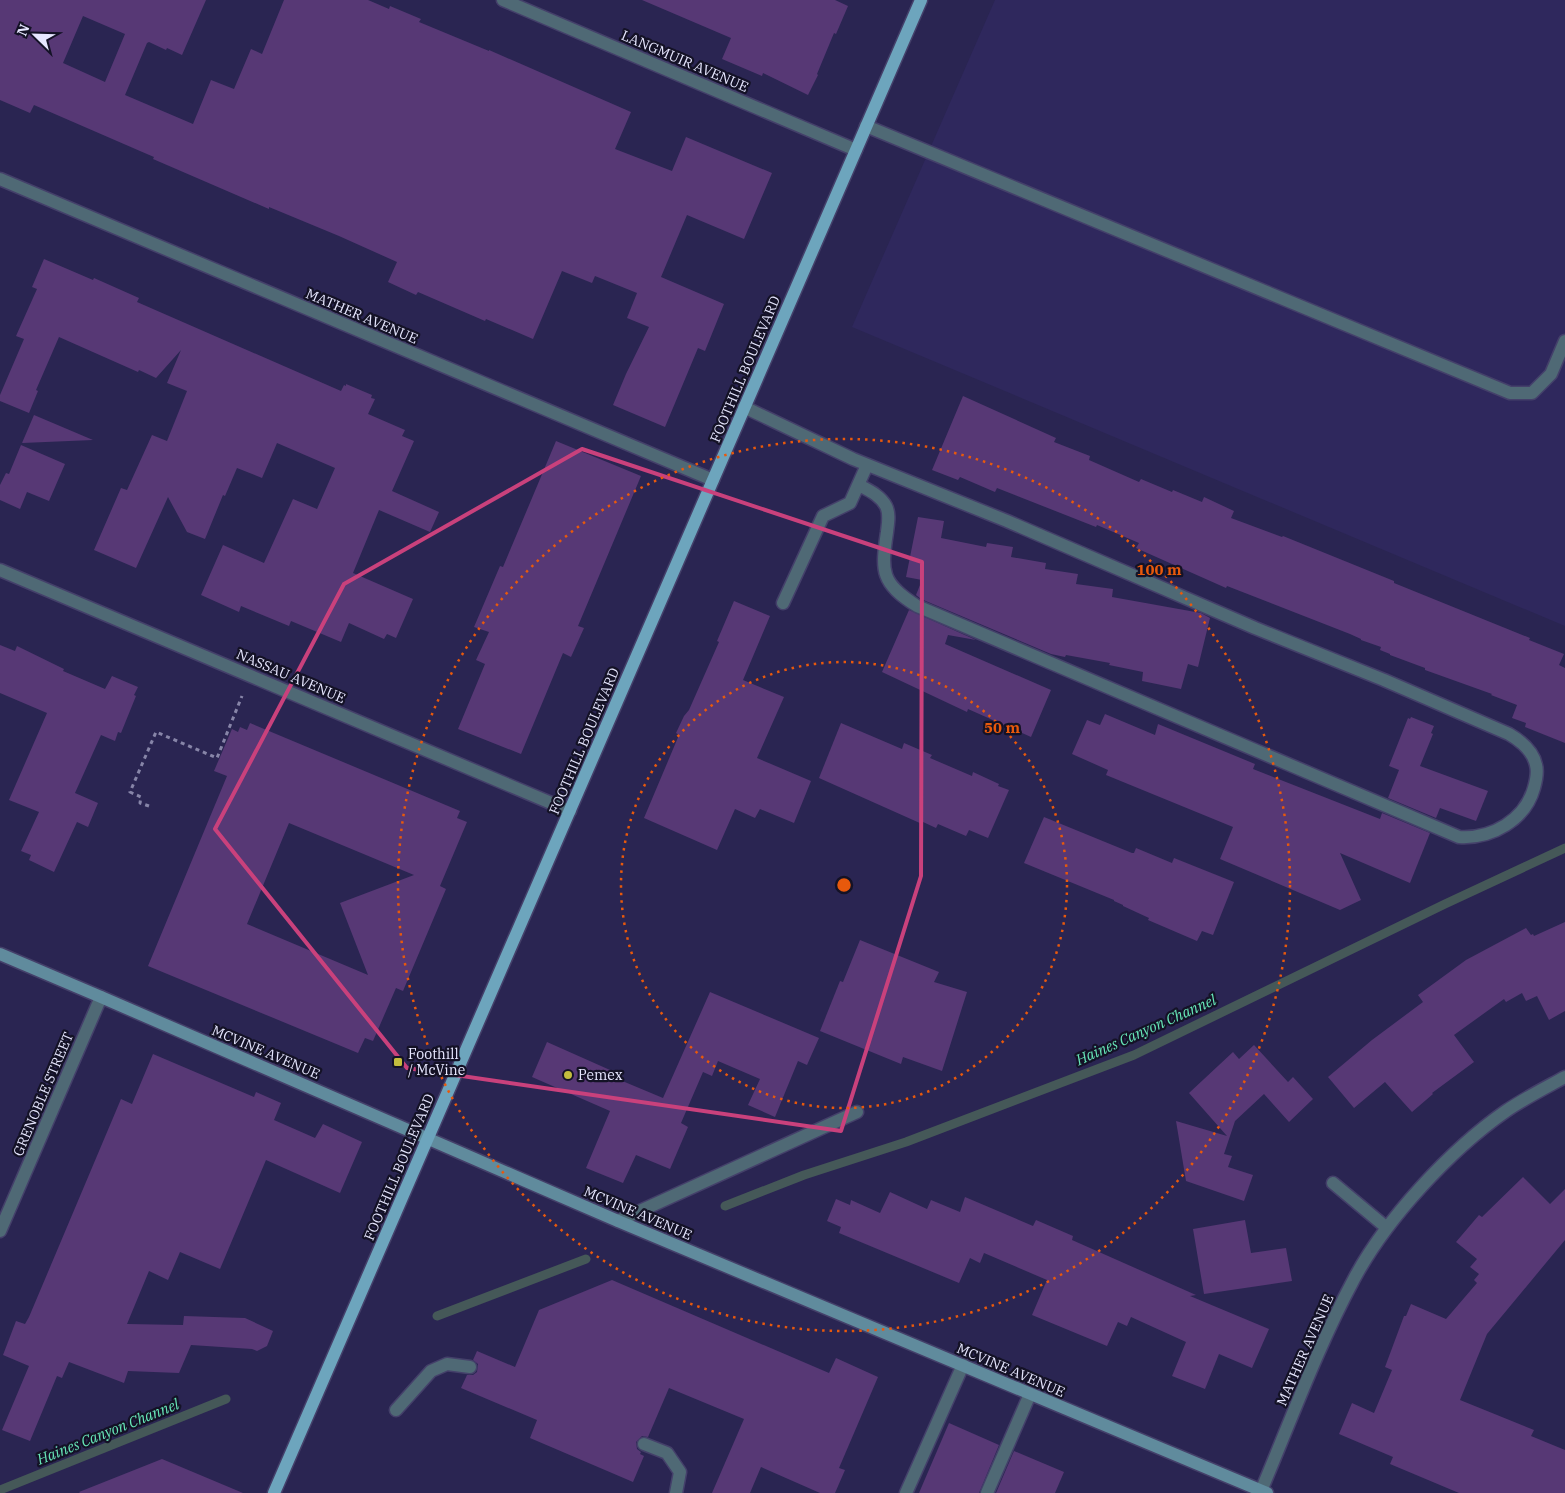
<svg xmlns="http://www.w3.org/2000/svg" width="1565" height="1493" font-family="'IBM Plex Serif',serif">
<rect width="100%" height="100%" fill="#2a2552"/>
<!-- built -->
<path fill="#2f285d" d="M995 0H1565V626L852 327Z"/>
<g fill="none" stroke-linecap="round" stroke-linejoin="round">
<!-- stream -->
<path stroke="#455858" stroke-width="9" d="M725 1206 804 1175 906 1142 1134 1055 1445 904 1565 848
M437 1316 586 1259
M0 1490 226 1399"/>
</g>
<!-- building -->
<path fill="#573875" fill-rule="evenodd" d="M0 0H206L182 55 167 48 166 50 149 42 147 43 125 95 193 124 211 80 234 89 251 49 262 54 284 0H368L389 9 390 6 421 19 419 22 489 51V50L631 112 615 149 672 171 686 137 772 173 744 239 687 215 661 277 724 304 705 351 698 348 665 427 613 405 626 374 649 327 627 318 637 293 595 276 592 283 562 271 533 339 486 319 485 321 418 292 416 295 388 282 397 262 339 236 269 207V209L153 159 154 157 140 151 34 105 30 113 0 100ZM83 16 125 34 105 82 63 63Z
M642 0H835L848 6 836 34 834 33 817 74 818 75 808 95 763 73 762 76 722 59 731 38Z
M44 259 93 280 94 278 139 298 137 302 341 391 344 385 346 386V384L372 395 371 398 375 399 368 414 405 430 402 436 414 441 392 491 439 512 430 532 379 510 353 573 413 599 396 638 387 634 384 639 349 623 341 642 291 621 289 626 241 606 239 612 201 595 223 545 264 563 293 499 317 509 335 468 277 443 262 478 237 468 225 496 223 495 205 539 187 532 168 497 136 568 94 550 121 488 127 490 152 435 167 441 187 391 167 383 181 350 156 378 139 370 138 372 59 337 36 390 38 391 29 413 0 401V395L24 339 16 336 37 289 32 287Z
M963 396 1056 438 1054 442 1090 456 1089 460 1139 482 1141 479 1172 492 1173 490 1202 502 1204 497 1234 511 1231 518 1282 537 1283 536 1394 581V583L1530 638 1529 640 1564 654 1559 665 1565 668V743L1525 727 1526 723 1512 718 1517 705 1491 695 1492 694 1425 670V668L1390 655V654L1380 650 1381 647 1361 640V639L1350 634 1227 586 1226 588 1136 548 1139 543 1097 525 1096 527 997 488 995 492 960 477 958 480 932 470Z
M34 415 93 440 22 443Z
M556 441 641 476 578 626 584 628 571 657 563 653 521 754 458 729 485 664 476 660 489 632 474 627 500 566 503 567Z
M21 445 65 464 49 501 27 492 20 509 0 500V485L6 473 9 474Z
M918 517 944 521 941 538 986 547 987 543 1013 547 1011 557 1046 563 1045 569 1078 574 1076 584 1113 589 1112 597 1201 613 1210 618 1198 667 1188 664 1181 689 1142 681 1143 672 1109 665 1110 663 1066 655 1065 657 1051 654 921 599 916 595 922 580 906 577Z
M734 601 770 616 743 680 784 697 757 758 811 781 794 823 760 809 755 818 735 809 717 850 644 818 679 735 676 733 684 716 689 710 719 642 717 641Z
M909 610 976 640 948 635 945 644 1051 690 1031 737 968 709 967 712 882 672Z
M0 645 15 651 17 646 64 669 63 671 105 689 112 676 138 687 134 695 136 696 121 733 118 732 115 741 101 735 75 793 98 803 88 827 77 822 54 872 29 860 31 855 21 851 39 812 9 800 47 713 0 693Z
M1105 714 1155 735 1158 724 1255 764 1253 769 1380 819 1382 813 1430 833 1410 883 1340 853 1361 900 1340 910 1220 859 1233 827 1106 775 1108 770 1072 754 1087 720 1100 725Z
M1411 717 1434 726 1431 733 1433 734 1420 766 1488 791 1476 821 1440 808 1436 818 1388 798 1399 770 1389 766 1408 718 1410 719Z
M250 723 460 811 457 818 467 822 440 886 446 889 403 991 396 988 373 1041 365 1038 358 1053 148 966 227 776 214 771 232 729 238 732 240 727 247 730ZM289 823 414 875 340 903 368 975 247 924Z
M841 723 902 749 904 743 932 755 930 758 972 776 973 772 999 784 998 786 1009 790 988 838 969 830 966 836 938 824 936 828 923 822 922 824 819 778Z
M1044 817 1132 853H1134L1136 848 1172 863 1174 858 1234 882 1213 935 1202 931 1197 941 1148 920 1149 918 1123 906V905L1114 901V900L1024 863Z
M1565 922V1011L1549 1020 1537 996 1526 1001 1522 993 1506 1002 1504 999 1454 1035 1474 1062 1432 1093 1433 1094 1412 1112 1385 1082 1354 1108 1328 1077 1372 1040 1423 1002 1418 995 1466 960 1526 928 1531 935 1533 934 1534 936Z
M860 940 939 972 934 982 967 992 942 1071 903 1057 901 1064 820 1031 840 981 843 982Z
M710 992 819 1038 807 1065 798 1061 775 1117 748 1105 760 1079 718 1061 712 1076 703 1072 681 1123 688 1127 670 1169 636 1155 623 1183 586 1168 610 1111 532 1077 547 1042 610 1070 608 1075 663 1098Z
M1254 1045 1288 1082 1293 1077 1313 1099 1289 1122 1264 1094 1235 1121 1224 1154 1232 1156 1228 1167 1253 1175 1244 1201 1186 1181 1176 1121 1227 1136 1189 1093 1233 1052 1239 1059Z
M153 1054 254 1097 256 1092 281 1103 274 1120 315 1138 323 1124 362 1142 340 1193 266 1160 220 1269 180 1252 168 1280 149 1271 127 1324 183 1325 184 1316 245 1318 273 1331 267 1346 257 1351 252 1349 191 1345 179 1373 128 1371 124 1383 69 1362 62 1378 57 1376 30 1441 2 1430 29 1366 3 1355 16 1321 25 1324 29 1317 121 1099 132 1104Z
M1523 1177 1550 1204 1565 1189V1240L1487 1334 1460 1400 1534 1430 1531 1436 1565 1450V1493H1459L1390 1464 1393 1457 1339 1434 1352 1403 1374 1413 1392 1370 1385 1367 1404 1316H1406L1411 1304 1446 1319 1477 1283 1474 1280 1479 1274 1470 1267 1477 1259 1456 1242 1479 1215 1482 1217Z
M890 1192 927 1209 931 1200 960 1212 965 1197 1033 1226 1036 1220 1073 1236 1072 1240 1196 1295 1190 1296 1269 1329 1252 1368 1219 1354 1205 1389 1172 1376 1186 1342 1131 1317 1127 1326 1118 1322 1107 1346 1032 1315 1047 1280 984 1253 980 1263 970 1258 959 1283 839 1233 841 1227 827 1221 836 1199 850 1205 851 1200 880 1213Z
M1245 1220 1251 1253 1286 1248 1292 1281 1204 1294 1193 1229Z
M612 1280 829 1373 836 1358 878 1377 839 1468 845 1470 835 1493H820L761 1467 750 1493H712L744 1419 669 1388 648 1437 642 1436 636 1442 637 1449 641 1452 640 1454 644 1456 633 1482 530 1438 537 1420 461 1388 467 1375H473L477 1372 478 1364 473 1360 477 1351 515 1367 539 1310Z
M949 1423 999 1445 979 1493H919Z
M1014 1451 1064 1472 1055 1493H996Z
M162 1459 243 1493H80L79 1492Z"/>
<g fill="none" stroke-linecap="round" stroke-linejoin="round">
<defs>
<path id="lane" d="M866 126 1510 393H1532L1551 374 1565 341
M744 407 853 459 1007 521 1255 628 1384 680 1509 734C1521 741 1533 751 1536 765 1538 772 1536 781 1534 788 1525 820 1492 839 1459 837L917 606C881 583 881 572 887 532 888 523 890 514 886 506 880 495 868 490 859 485
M783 603 823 516 850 503 867 465
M618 1221 857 1112
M396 1410 431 1371 447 1364 470 1367
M644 1444 667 1453 680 1472 676 1493
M906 1493 963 1365
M987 1493 1030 1394"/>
<path id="street" d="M503 0 856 150
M0 179 713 480
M0 570 570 811
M1333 1183 1387 1228
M0 1231 101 997
M1261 1491C1291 1420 1318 1346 1354 1279 1386 1219 1450 1150 1506 1111 1525 1098 1545 1088 1565 1077"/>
<path id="secondary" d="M0 954 101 997 618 1221 1267 1493"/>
<path id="primary" d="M274 1493 921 0"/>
</defs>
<!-- lane casing -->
<use href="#lane" stroke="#44406a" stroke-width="15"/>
<!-- street casing -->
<use href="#street" stroke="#44406a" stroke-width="15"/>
<!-- secondary casing -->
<use href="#secondary" stroke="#44406a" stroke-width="15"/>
<!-- primary casing -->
<use href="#primary" stroke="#44406a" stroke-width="15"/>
<!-- path -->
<path stroke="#8785a8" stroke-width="3" stroke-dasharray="4 4" stroke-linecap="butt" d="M149 806 140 803 141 797 130 792 156 732 217 758 242 696"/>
<!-- lane -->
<use href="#lane" stroke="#4f6975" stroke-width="12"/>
<!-- street -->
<use href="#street" stroke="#4f6975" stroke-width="12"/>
<!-- secondary -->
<use href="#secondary" stroke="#608b9d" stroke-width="12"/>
<!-- primary -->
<use href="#primary" stroke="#6da5bd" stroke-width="12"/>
</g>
<!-- marked area -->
<path fill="none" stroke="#c9417c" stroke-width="4" stroke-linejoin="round" d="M582 449 922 562 921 876 841 1131 407 1068 215 829 344 584Z"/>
<!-- distance rings -->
<g fill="none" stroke="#e8590c" stroke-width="2.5" stroke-dasharray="2.5 5">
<circle cx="844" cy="885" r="223"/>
<circle cx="844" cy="885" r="446"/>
</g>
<!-- markers -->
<g fill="#c3bd3e" stroke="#141226" stroke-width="2">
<rect x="393" y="1057" width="10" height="10" rx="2.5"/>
<circle cx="568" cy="1075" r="5"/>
</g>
<g text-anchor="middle" stroke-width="4.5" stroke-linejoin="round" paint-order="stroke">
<!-- street labels -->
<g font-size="14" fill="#e7e7ff" stroke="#141226">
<text transform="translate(685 61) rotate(23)" y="5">LANGMUIR AVENUE</text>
<text transform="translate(362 316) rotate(23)" y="5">MATHER AVENUE</text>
<text transform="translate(745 369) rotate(-67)" y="5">FOOTHILL BOULEVARD</text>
<text transform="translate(291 676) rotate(23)" y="5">NASSAU AVENUE</text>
<text transform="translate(584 741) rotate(-67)" y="5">FOOTHILL BOULEVARD</text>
<text transform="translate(266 1052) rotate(23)" y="5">MCVINE AVENUE</text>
<text transform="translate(43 1094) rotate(-67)" y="5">GRENOBLE STREET</text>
<text transform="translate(399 1167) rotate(-67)" y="5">FOOTHILL BOULEVARD</text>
<text transform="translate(638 1213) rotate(23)" y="5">MCVINE AVENUE</text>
<text transform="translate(1305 1350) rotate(-66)" y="5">MATHER AVENUE</text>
<text transform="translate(1011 1370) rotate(23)" y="5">MCVINE AVENUE</text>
</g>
<!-- poi labels -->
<g font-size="14" fill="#e7e7ff" stroke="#141226" text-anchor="start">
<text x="408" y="1059">Foothill<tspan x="408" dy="16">/ McVine</tspan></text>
<text x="578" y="1080">Pemex</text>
</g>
<!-- water labels -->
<g font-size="15" font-style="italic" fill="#67e7b8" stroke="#141226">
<text transform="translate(1146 1030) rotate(-24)" y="5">Haines Canyon Channel</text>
<text transform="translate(108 1432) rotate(-22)" y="5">Haines Canyon Channel</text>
</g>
</g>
<circle cx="844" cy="885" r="8" fill="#e8590c" stroke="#141226" stroke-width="2.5"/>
<g font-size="15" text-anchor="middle" font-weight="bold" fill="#e8590c" stroke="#141226" stroke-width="4.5" stroke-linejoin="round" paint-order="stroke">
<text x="1159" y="575">100 m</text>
<text x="1002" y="733">50 m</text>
</g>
<!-- north arrow -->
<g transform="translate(35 35) rotate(293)" stroke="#141226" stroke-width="4" paint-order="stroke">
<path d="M0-4L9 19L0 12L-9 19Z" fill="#e7e7ff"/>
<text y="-8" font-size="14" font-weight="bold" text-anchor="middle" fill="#e7e7ff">N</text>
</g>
</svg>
